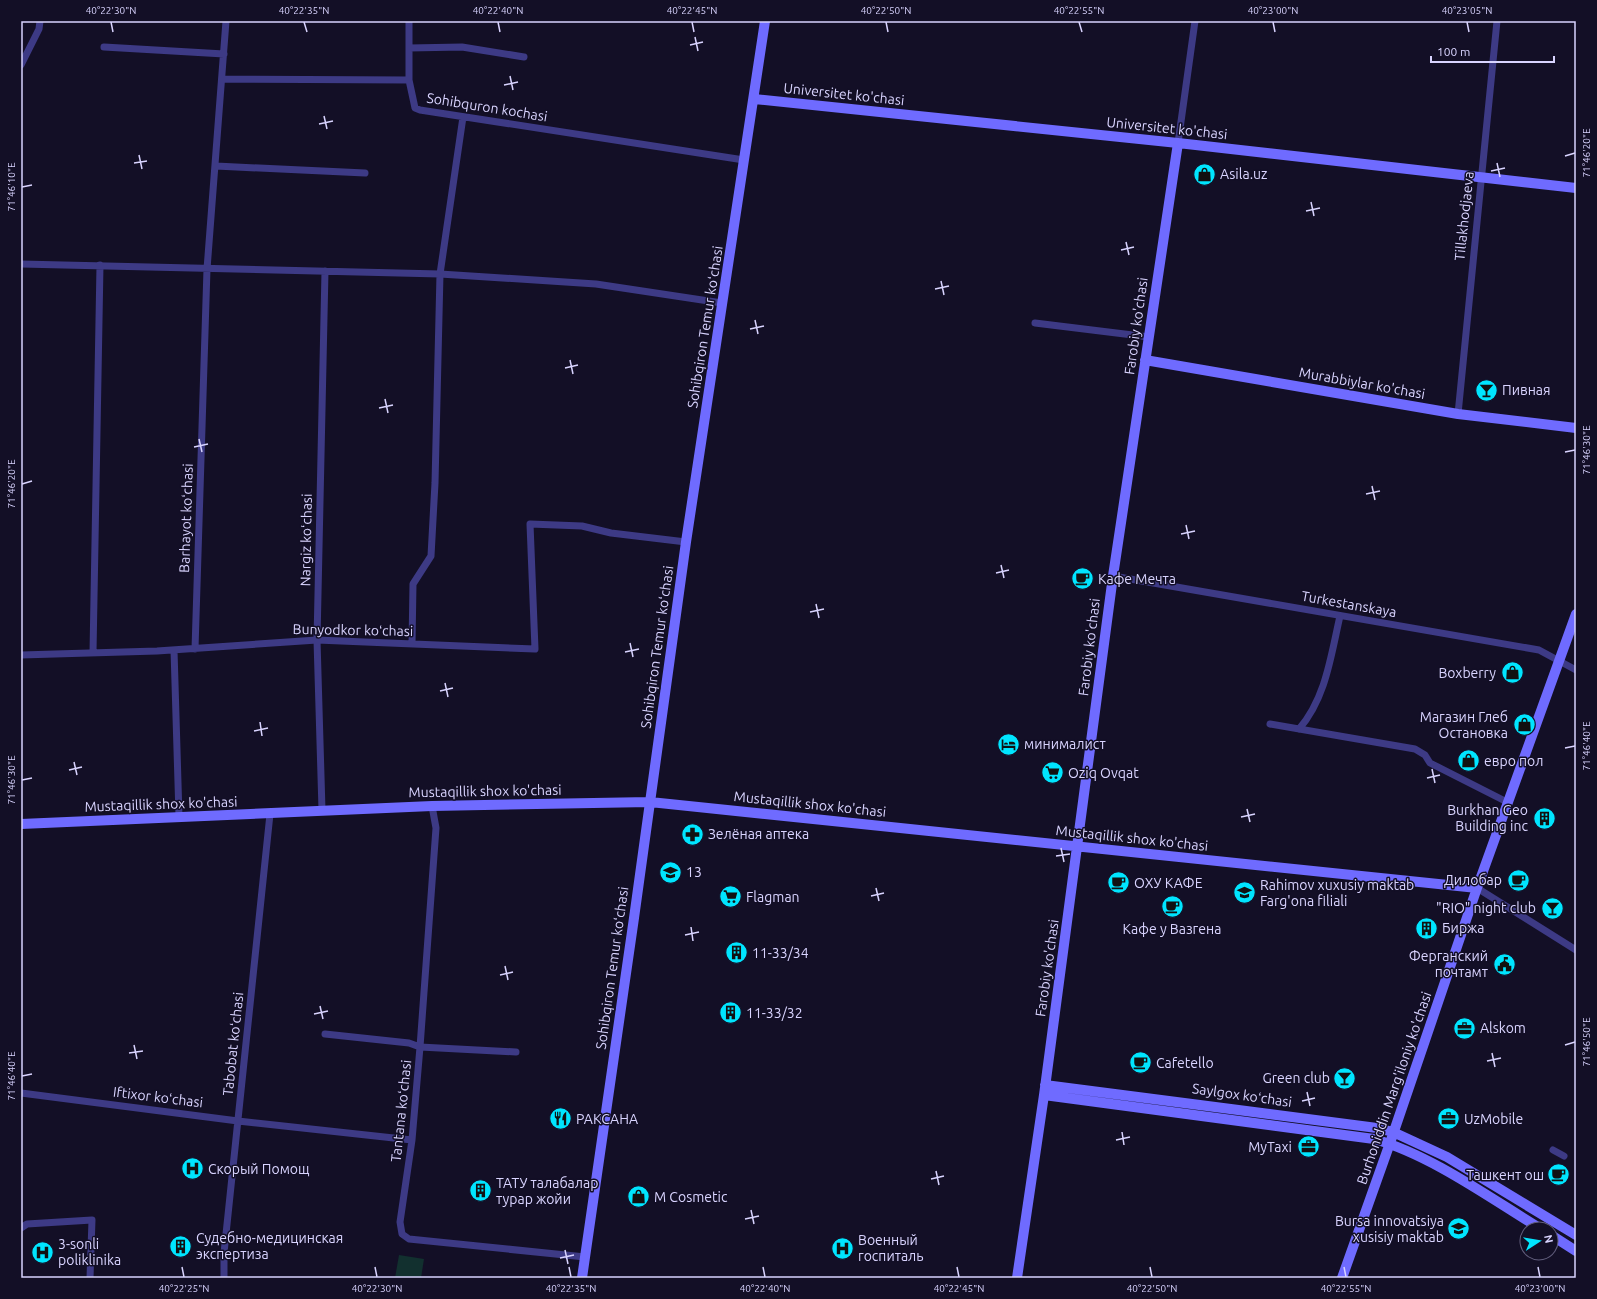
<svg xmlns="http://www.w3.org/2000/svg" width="1597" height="1299" font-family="Ubuntu,sans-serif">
<rect width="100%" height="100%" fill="#130f26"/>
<!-- green -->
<path fill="#12302f" d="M399 1255 424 1259 421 1278H395Z"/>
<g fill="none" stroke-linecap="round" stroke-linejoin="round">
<!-- street -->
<path stroke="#3d3a85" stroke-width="7" d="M104 47 224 54
M409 48 462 47 524 57
M21 65 39 29 40 21
M223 79 409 80 415 108 420 110 744 160
M409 80V21
M1178 143 1195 21
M216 166 365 173
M21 264 440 274 596 284 722 303
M1035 323 1149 337
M1458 414 1497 21
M1113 576 1539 650 1576 670
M412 644 413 584 431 556 435 483 440 274 463 117
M195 649 207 269 226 21
M174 650 179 816
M93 653 100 265
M21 655 157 651 317 640 535 649 530 524 582 526 611 533 686 542
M1270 724 1415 749 1425 755 1430 763 1507 802
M1299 729C1326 698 1331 655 1340 616
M432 806 436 828 420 1047 412 1140 400 1222 402 1234 409 1239 585 1257
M322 810 317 640 325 271
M1477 888 1576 950
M325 1034 409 1043 420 1047 516 1052
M21 1093 238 1121 412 1140
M1553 1150 1564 1156
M21 1228 27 1224 92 1220 90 1278
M224 1278V1253L270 814"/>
<!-- secondary -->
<path stroke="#6f6bff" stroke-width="10" d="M754 99 1178 143 1576 188
M1145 360 1458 414 1576 428
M21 824 432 806 650 802 1477 888
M1045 1085 1377 1128 1393 1132 1447 1157 1576 1235
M1044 1095 1374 1139C1431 1155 1490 1198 1541 1229
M1551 1235 1576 1251
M582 1278 634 918 686 542 765 21
M1017 1278 1044 1095 1113 576 1178 143
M1342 1278 1390 1143 1477 888 1576 614"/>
</g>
<!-- ticks -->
<path fill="none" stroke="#d9d4ff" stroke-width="1.5" d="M111 22 113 32M304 22 307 32M498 22 500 32M692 22 694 32M886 22 888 32M1079 22 1082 32M1273 22 1275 32M1467 22 1469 32M695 37 698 51M690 45 703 42M510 76 513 90M504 85 518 82M324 116 327 129M319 124 333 121M139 155 142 169M1565 156 1575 153M134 163 147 161M1497 163 1500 177M1491 171 1505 168M22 187 32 185M1311 202 1314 216M1306 211 1320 208M1126 242 1129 255M1121 250 1134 247M941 281 944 295M935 289 949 286M755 320 758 334M750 329 764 326M570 360 573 374M565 368 578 365M385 399 388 413M379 408 393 405M199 439 202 452M194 447 208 444M1565 452 1575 450M22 484 32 481M1372 486 1375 500M1366 494 1380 491M1186 525 1189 539M1181 534 1195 531M1001 565 1004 578M996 573 1009 570M816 604 819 618M810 612 824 609M630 643 633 657M625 652 639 649M445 683 448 697M440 691 453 688M260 722 262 736M254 731 268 728M1565 748 1575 746M74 762 77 775M1432 769 1435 783M69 770 82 767M1427 778 1440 775M22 780 32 778M1247 809 1250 822M1241 817 1255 814M1061 848 1064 862M1056 856 1070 854M876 888 879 901M871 896 884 893M691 927 693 941M685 935 699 932M505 966 508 980M500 975 513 972M320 1006 323 1019M314 1014 328 1011M134 1045 137 1059M1565 1045 1575 1042M129 1053 143 1051M1492 1053 1495 1067M1487 1061 1501 1058M22 1076 32 1074M1307 1092 1310 1106M1302 1101 1315 1098M1122 1132 1124 1145M1116 1140 1130 1137M936 1171 939 1185M931 1179 944 1176M751 1210 754 1224M745 1219 759 1216M565 1250 568 1264M560 1258 574 1255M182 1267 184 1277M375 1267 377 1277M569 1267 571 1277M763 1267 765 1277M957 1267 959 1277M1150 1267 1152 1277M1344 1267 1346 1277M1538 1267 1540 1277"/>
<!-- icons -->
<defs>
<symbol id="shop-disc" viewBox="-11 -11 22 22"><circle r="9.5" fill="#00e5ff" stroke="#130f26"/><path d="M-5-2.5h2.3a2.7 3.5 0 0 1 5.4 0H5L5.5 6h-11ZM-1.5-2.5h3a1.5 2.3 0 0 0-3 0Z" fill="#111"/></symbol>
<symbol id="bar-disc" viewBox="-11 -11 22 22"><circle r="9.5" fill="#00e5ff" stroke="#130f26"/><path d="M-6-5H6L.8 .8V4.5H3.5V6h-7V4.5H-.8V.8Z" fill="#111"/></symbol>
<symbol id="cafe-disc" viewBox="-11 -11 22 22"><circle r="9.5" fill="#00e5ff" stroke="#130f26"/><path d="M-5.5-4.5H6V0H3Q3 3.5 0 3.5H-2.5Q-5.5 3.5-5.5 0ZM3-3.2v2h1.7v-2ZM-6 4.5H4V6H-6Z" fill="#111"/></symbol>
<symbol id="hotel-disc" viewBox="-11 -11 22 22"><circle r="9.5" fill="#00e5ff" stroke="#130f26"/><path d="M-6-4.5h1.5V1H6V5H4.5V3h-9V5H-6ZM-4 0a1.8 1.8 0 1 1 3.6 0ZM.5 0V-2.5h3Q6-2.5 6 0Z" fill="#111"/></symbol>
<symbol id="supermarket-disc" viewBox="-11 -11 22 22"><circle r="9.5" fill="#00e5ff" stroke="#130f26"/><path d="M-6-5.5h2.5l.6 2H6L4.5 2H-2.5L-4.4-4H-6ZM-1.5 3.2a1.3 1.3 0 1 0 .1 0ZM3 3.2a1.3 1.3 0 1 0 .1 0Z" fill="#111"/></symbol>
<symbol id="building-disc" viewBox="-11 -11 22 22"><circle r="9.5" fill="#00e5ff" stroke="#130f26"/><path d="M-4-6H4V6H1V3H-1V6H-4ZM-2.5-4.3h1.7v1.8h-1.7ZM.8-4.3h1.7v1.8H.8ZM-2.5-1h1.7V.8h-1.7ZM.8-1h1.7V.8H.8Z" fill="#111"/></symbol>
<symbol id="pharmacy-disc" viewBox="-11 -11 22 22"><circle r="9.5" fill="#00e5ff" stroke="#130f26"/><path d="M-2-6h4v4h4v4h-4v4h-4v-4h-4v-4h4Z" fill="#111"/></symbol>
<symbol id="school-disc" viewBox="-11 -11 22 22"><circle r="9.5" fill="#00e5ff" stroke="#130f26"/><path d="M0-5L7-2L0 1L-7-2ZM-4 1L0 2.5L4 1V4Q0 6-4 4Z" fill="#111"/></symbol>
<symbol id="civic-disc" viewBox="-11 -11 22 22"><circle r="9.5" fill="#00e5ff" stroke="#130f26"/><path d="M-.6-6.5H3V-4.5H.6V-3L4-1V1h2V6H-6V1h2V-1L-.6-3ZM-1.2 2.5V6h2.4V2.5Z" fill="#111"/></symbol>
<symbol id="office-disc" viewBox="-11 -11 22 22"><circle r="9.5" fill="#00e5ff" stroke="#130f26"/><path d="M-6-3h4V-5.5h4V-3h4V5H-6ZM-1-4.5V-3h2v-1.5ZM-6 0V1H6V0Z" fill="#111"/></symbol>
<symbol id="restaurant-disc" viewBox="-11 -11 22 22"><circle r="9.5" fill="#00e5ff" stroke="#130f26"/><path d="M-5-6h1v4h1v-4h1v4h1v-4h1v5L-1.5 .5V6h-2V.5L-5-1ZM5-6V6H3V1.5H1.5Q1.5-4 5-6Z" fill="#111"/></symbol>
<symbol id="hospital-disc" viewBox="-11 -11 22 22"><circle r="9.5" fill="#00e5ff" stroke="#130f26"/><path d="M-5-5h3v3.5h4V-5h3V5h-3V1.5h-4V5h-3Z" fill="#111"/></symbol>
</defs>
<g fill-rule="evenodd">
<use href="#shop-disc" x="1192" y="162" width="25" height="25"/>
<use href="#bar-disc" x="1474" y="378" width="25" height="25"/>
<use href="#cafe-disc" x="1070" y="566" width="25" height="25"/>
<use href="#shop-disc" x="1500" y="660" width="25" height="25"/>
<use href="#shop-disc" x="1512" y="712" width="25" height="25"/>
<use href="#hotel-disc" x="996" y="732" width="25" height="25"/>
<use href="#shop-disc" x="1456" y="748" width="25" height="25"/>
<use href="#supermarket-disc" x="1040" y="760" width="25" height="25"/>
<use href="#building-disc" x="1532" y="806" width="25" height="25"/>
<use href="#pharmacy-disc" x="680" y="822" width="25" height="25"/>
<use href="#school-disc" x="658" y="860" width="25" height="25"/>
<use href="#cafe-disc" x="1506" y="868" width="25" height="25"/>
<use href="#cafe-disc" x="1106" y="870" width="25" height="25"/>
<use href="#school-disc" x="1232" y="880" width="25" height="25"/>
<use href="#supermarket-disc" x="718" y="884" width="25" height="25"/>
<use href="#cafe-disc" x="1160" y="894" width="25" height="25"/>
<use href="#bar-disc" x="1540" y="896" width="25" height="25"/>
<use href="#building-disc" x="1414" y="916" width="25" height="25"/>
<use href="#building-disc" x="724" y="940" width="25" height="25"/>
<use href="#civic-disc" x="1492" y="952" width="25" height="25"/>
<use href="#building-disc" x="718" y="1000" width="25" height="25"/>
<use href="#office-disc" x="1452" y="1016" width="25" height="25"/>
<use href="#cafe-disc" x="1128" y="1050" width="25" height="25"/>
<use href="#bar-disc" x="1332" y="1066" width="25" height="25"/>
<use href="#restaurant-disc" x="548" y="1106" width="25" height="25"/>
<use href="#office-disc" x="1436" y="1106" width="25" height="25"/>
<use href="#office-disc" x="1296" y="1134" width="25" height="25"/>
<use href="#hospital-disc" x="180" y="1156" width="25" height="25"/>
<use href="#cafe-disc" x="1546" y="1162" width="25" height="25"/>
<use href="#building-disc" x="468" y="1178" width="25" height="25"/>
<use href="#shop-disc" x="626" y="1184" width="25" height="25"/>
<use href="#school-disc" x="1446" y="1216" width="25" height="25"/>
<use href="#building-disc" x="168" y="1234" width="25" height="25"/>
<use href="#hospital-disc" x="830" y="1236" width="25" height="25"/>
<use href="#hospital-disc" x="30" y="1240" width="25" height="25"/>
</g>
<g text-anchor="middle" stroke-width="3" stroke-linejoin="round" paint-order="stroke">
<!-- street labels -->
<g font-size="14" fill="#d9d4ff" stroke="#130f26">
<text transform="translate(844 94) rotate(6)" y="5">Universitet ko'chasi</text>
<text transform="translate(487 107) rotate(9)" y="5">Sohibquron kochasi</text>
<text transform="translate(1167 128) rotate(6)" y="5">Universitet ko'chasi</text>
<text transform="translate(1464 216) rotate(-84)" y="5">Tillakhodjaeva</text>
<text transform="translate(1136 326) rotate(-82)" y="5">Farobiy ko'chasi</text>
<text transform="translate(705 327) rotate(-81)" y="5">Sohibqiron Temur koʻchasi</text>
<text transform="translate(1362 383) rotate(10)" y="5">Murabbiylar ko'chasi</text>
<text transform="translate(186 518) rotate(-88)" y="5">Barhayot koʻchasi</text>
<text transform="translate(306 540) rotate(-89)" y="5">Nargiz koʻchasi</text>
<text transform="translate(1349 604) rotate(10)" y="5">Turkestanskaya</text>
<text transform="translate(353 630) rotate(1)" y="5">Bunyodkor koʻchasi</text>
<text transform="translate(657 647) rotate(-82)" y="5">Sohibqiron Temur koʻchasi</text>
<text transform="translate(1089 647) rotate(-83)" y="5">Farobiy ko'chasi</text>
<text transform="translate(485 791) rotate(-1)" y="5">Mustaqillik shox ko'chasi</text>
<text transform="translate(161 804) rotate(-2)" y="5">Mustaqillik shox ko'chasi</text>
<text transform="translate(810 804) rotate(6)" y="5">Mustaqillik shox ko'chasi</text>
<text transform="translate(1132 838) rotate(6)" y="5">Mustaqillik shox ko'chasi</text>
<text transform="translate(612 968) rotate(-82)" y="5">Sohibqiron Temur koʻchasi</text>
<text transform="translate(1047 968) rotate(-82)" y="5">Farobiy ko'chasi</text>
<text transform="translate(233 1044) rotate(-84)" y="5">Tabobat koʻchasi</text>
<text transform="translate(1394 1088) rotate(-71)" y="5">Burhoniddin Marg'iloniy ko'chasi</text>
<text transform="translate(1242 1095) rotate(8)" y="5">Saylgox koʻchasi</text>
<text transform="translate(158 1097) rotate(7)" y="5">Iftixor koʻchasi</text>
<text transform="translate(401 1111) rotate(-84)" y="5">Tantana koʻchasi</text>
</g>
<!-- poi labels -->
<g font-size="14" fill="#d9d4ff" stroke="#130f26" text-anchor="start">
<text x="1220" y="179">Asila.uz</text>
<text x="1502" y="395">Пивная</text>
<text x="1098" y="584">Кафе Мечта</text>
<text x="1496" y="678" text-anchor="end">Boxberry</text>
<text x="1508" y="722" text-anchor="end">Магазин Глеб<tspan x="1508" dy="16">Остановка</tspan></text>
<text x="1024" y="749">минималист</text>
<text x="1484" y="766">евро пол</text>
<text x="1068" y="778">Oziq Ovqat</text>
<text x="1528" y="815" text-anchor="end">Burkhan Geo<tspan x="1528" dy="16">Building inc</tspan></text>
<text x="708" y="839">Зелёная аптека</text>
<text x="686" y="877">13</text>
<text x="1502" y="885" text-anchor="end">Дилобар</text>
<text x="1134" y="888">ОХУ КАФЕ</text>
<text x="1260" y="890">Rahimov xuxusiy maktab<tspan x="1260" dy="16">Farg'ona filiali</tspan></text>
<text x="746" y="902">Flagman</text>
<text x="1536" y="913" text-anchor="end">"RIO" night club</text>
<text x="1442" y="933">Биржа</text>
<text x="1172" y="934" text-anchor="middle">Кафе у Вазгена</text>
<text x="752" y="958">11-33/34</text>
<text x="1488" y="961" text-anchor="end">Ферганский<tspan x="1488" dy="16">почтамт</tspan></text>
<text x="746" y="1018">11-33/32</text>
<text x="1480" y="1033">Alskom</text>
<text x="1156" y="1068">Cafetello</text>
<text x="1330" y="1083" text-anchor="end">Green club</text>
<text x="576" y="1124">РАКСАНА</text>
<text x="1464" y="1124">UzMobile</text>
<text x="1292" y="1152" text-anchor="end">MyTaxi</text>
<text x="208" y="1174">Скорый Помощ</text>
<text x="1544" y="1180" text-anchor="end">Ташкент ош</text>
<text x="496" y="1188">ТАТУ талабалар<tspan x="496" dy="16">турар жойи</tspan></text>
<text x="654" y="1202">M Cosmetic</text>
<text x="1444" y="1226" text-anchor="end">Bursa innovatsiya<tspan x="1444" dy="16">xusisiy maktab</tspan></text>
<text x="196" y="1243">Судебно-медицинская<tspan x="196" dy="16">экспертиза</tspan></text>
<text x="858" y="1245">Военный<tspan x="858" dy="16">госпиталь</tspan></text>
<text x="58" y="1249">3-sonli<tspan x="58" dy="16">poliklinika</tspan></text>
</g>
</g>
<!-- border -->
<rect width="1597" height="1299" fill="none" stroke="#130f26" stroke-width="44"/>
<!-- north arrow -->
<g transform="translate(1539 1241) rotate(78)"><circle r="19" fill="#130f26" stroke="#625e7d"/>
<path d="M0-3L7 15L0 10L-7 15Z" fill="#00e5ff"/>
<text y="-6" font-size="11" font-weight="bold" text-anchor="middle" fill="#d9d4ff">N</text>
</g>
<!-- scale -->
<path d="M1431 56v6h123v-6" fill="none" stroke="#d9d4ff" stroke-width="2"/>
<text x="1437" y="56" font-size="12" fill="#d9d4ff" stroke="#130f26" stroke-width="3" paint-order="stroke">100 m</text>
<rect x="22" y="22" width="1553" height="1255" fill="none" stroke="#d9d4ff" stroke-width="1.5"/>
<g font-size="10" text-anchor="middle" fill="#d9d4ff">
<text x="111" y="14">40°22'30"N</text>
<text x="304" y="14">40°22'35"N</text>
<text x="498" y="14">40°22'40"N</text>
<text x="692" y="14">40°22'45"N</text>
<text x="886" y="14">40°22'50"N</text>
<text x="1079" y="14">40°22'55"N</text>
<text x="1273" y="14">40°23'00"N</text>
<text x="1467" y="14">40°23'05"N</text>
<text transform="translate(1586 153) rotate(-90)" y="4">71°46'20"E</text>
<text transform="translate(11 187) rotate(-90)" y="4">71°46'10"E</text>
<text transform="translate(1586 450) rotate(-90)" y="4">71°46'30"E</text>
<text transform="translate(11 484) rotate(-90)" y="4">71°46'20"E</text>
<text transform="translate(1586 746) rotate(-90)" y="4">71°46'40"E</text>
<text transform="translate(11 780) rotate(-90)" y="4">71°46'30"E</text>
<text transform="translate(1586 1042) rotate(-90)" y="4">71°46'50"E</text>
<text transform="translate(11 1076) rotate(-90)" y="4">71°46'40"E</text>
<text x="184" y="1292">40°22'25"N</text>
<text x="377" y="1292">40°22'30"N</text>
<text x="571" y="1292">40°22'35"N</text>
<text x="765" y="1292">40°22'40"N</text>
<text x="959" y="1292">40°22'45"N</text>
<text x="1152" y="1292">40°22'50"N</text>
<text x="1346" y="1292">40°22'55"N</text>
<text x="1540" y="1292">40°23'00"N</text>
</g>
</svg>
